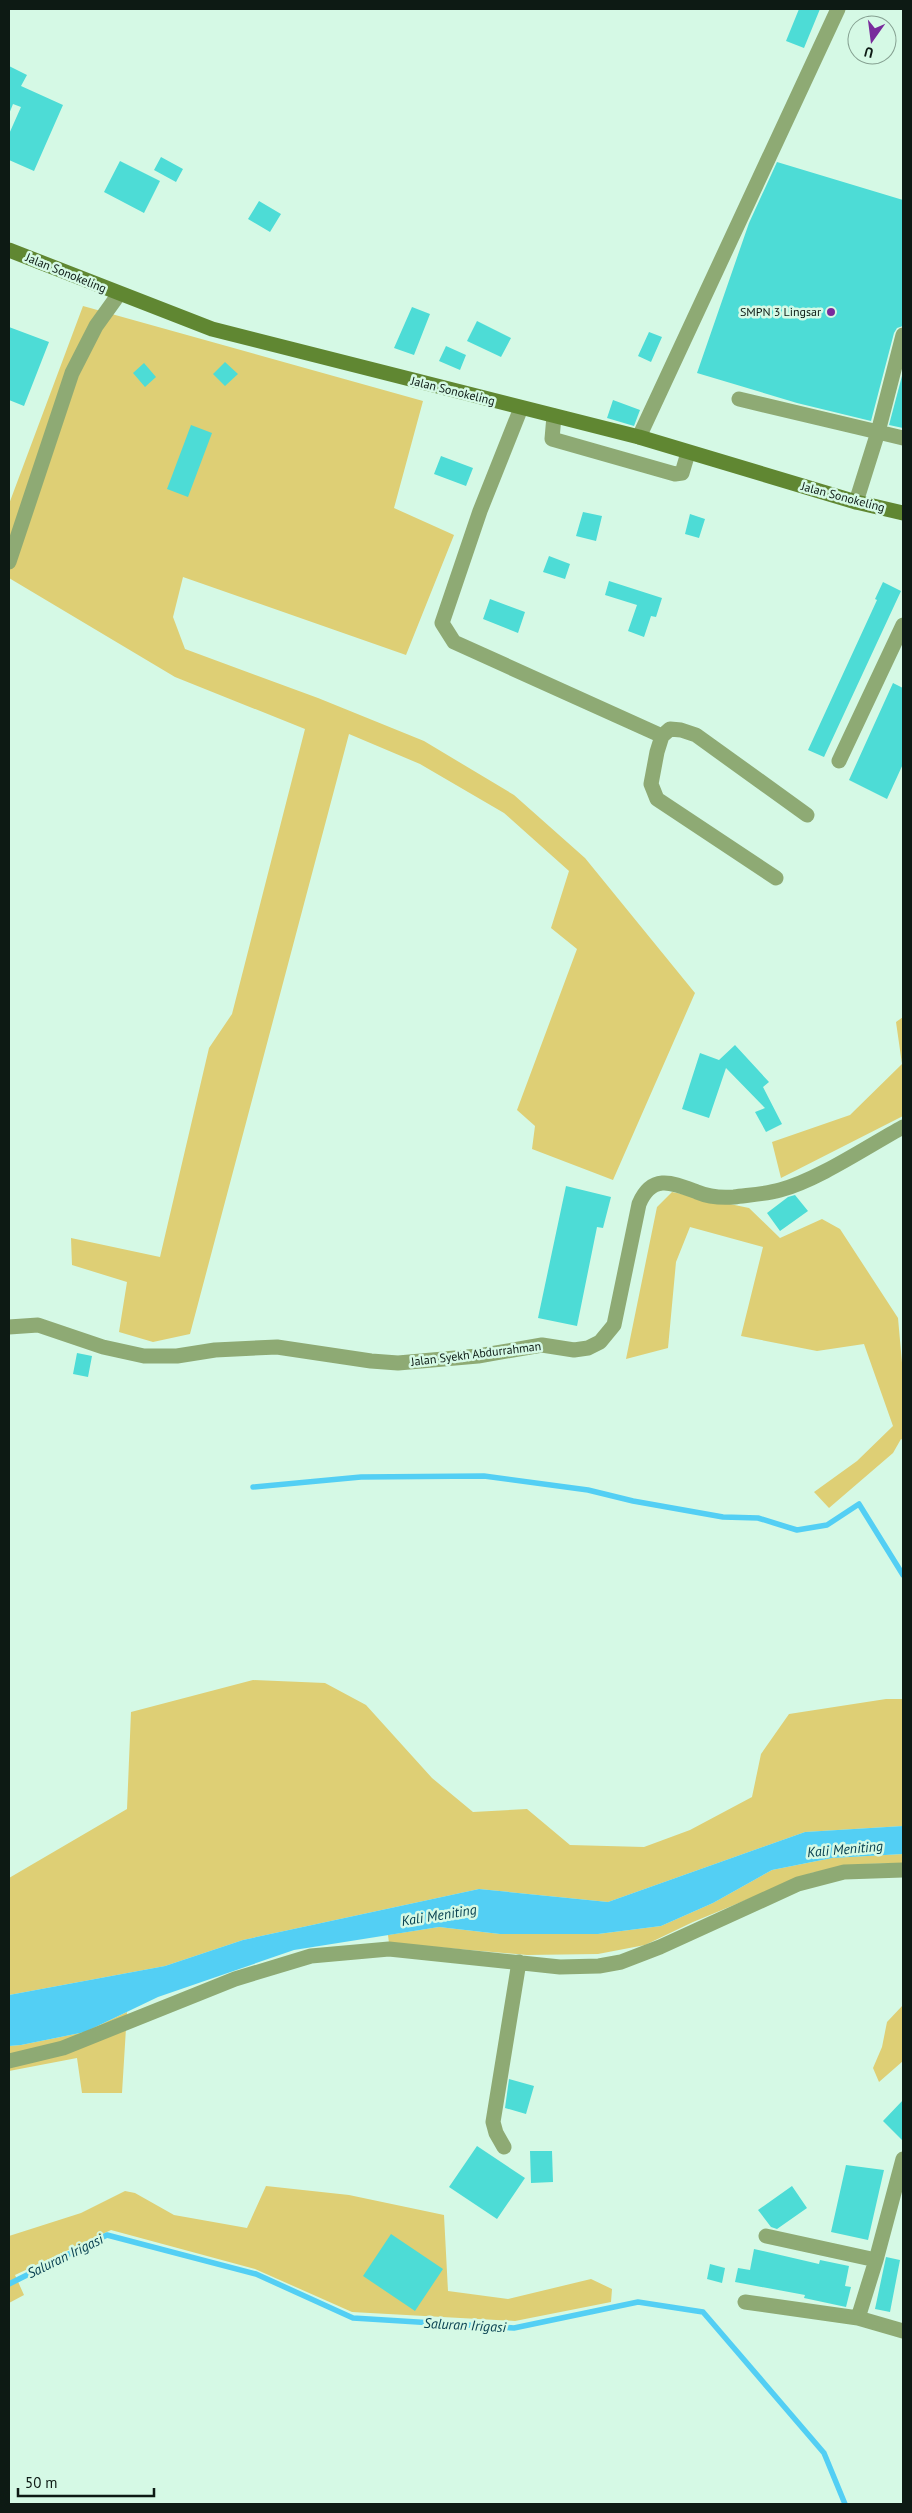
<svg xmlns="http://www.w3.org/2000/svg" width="912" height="2513" font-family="'PT Sans',sans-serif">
<rect width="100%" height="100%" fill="#d5f9e5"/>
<!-- green -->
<path fill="#decf75" d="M83 306 423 401 394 508 454 535 406 655 183 577 173 617 185 649 318 698 424 741 514 795 585 858 695 993 613 1180 532 1149 535 1126 517 1110 577 949 551 928 569 871 504 813 420 764 349 734 190 1334 153 1342 119 1332 127 1282 72 1265 71 1238 160 1257 209 1048 232 1014 305 729 175 677 9 578V504Z
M903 1017V1116L781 1178 772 1142 850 1115 902 1064 896 1022Z
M672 1192 749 1208 780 1238 822 1219 840 1229 898 1318 903 1374V1440L901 1439 893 1453 829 1508 814 1492 857 1461 893 1426 864 1344 817 1351 741 1336 763 1247 690 1227 676 1262 668 1348 626 1359 657 1207Z
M253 1680 325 1683 366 1705 432 1778 473 1812 527 1809 570 1845 644 1847 690 1830 752 1797 761 1754 789 1714 886 1699H903V1826L805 1832 608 1902 479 1889 243 1940 165 1966 9 1995V1878L127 1809 131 1712Z
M903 1854V1863L864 1864 811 1873 693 1922 645 1945 598 1954 527 1955 389 1943 388 1935 439 1927 500 1934H598L661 1926 713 1903 772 1870 832 1858Z
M903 2005V2061L879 2082 873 2068 882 2047 887 2022Z
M127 2012 122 2093H82L77 2058 9 2071V2046L21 2045 85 2032Z
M266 2186 349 2195 444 2215 448 2291 508 2299 591 2279 612 2289 611 2302 515 2321 352 2312 255 2269 111 2230 15 2275 24 2295 9 2303V2236L81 2213 125 2191 135 2193 174 2215 247 2228Z"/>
<!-- water -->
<path fill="#53cff4" d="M903 1826V1854L832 1858 772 1870 713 1903 661 1926 598 1934H500L439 1927 294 1950 158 1997 85 2032 21 2045 9 2046V1995L165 1966 243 1940 479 1889 608 1902 805 1832Z"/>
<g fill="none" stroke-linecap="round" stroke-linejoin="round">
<!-- stream -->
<path stroke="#53cff4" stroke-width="5.5" d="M253 1487 361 1477 484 1476 588 1490 633 1501 723 1517 758 1518 797 1530 827 1525 859 1504 903 1575
M9 2284 107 2235 256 2274 353 2318 514 2328 638 2302 703 2312 824 2453 845 2504"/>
</g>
<!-- building -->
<path fill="#4ddcd6" d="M799 9H820L804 48 786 41Z
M9 66 27 75 21 86 63 105 34 171 9 160V134L21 107 13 104 9 114Z
M161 157 183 169 176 182 154 170Z
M120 161 160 181 144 213 104 192Z
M777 162 903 200V326L897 328 894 333 871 421 797 403 697 373 749 223Z
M259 201 281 214 270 232 248 219Z
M412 307 430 314 414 355 394 348Z
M477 321 511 338 501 357 467 341Z
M9 327 49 342 24 406 9 400Z
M649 332 662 337 651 362 638 356Z
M446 346 466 355 460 370 439 361Z
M225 362 238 374 225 386 213 374Z
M144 363 156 377 145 387 133 373Z
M903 372V428L889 425Z
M613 400 640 410 634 426 607 418Z
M191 425 212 433 188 497 167 489Z
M441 456 473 468 466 486 434 474Z
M583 512 602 516 596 541 576 536Z
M690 514 705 519 699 538 685 534Z
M549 556 570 564 565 579 543 572Z
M609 581 662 598 656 617 651 616 644 637 628 631 637 605 605 595Z
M883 582 901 591 824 757 808 750 877 600 875 599Z
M490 599 525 612 518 633 483 619Z
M893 683 903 688V764L887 799 849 780Z
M735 1045 769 1082 763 1087 782 1124 766 1132 755 1112 765 1108 726 1068 709 1118 682 1109 700 1053 719 1060Z
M566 1186 611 1197 603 1228 597 1227 577 1326 538 1318Z
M795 1195 808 1211 780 1231 767 1213 788 1197Z
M77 1353 92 1356 88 1377 73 1374Z
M509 2079 534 2086 526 2114 505 2108Z
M903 2100V2141L883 2121Z
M477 2146 525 2178 497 2219 449 2187Z
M530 2151H552L553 2182 531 2183Z
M846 2165 884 2170 868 2240 831 2232Z
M792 2186 807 2208 777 2229 771 2227 758 2210Z
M391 2234 443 2269 415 2311 363 2276Z
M754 2249 819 2264 820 2260 849 2266 845 2286 851 2287 846 2307 804 2298 805 2295 735 2282 738 2268 750 2270Z
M886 2257 900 2260 890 2312 875 2309Z
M710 2264 725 2268 722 2283 707 2279Z"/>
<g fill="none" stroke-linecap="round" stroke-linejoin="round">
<!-- street -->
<path stroke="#8eaa74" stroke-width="15" d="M739 399 878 432 903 335
M521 408 480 511 442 623 454 642 662 736
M554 416 552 439 675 474 682 473 688 453
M639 437 838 9
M856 502 878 432 903 438
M9 562 72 373 96 326 119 294
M839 761 903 625
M776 878 657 799 651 784 657 752 662 736 670 729 681 730 696 735 807 815
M9 1327 38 1325 103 1347 144 1356H177L215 1350 277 1347 371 1361 398 1363 478 1356 542 1345 574 1350 588 1348 600 1342 614 1325 639 1204C652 1173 673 1183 697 1192 709 1197 722 1198 734 1197 749 1195 766 1194 780 1190 818 1180 868 1146 903 1127
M9 2061 63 2048 235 1979 311 1956 389 1949 560 1967 599 1966 621 1962 660 1947 798 1884 844 1872 903 1870
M504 2147 496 2133 493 2122 519 1962
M766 2236 876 2260
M745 2302 858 2318 903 2331
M858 2318 876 2260 903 2159"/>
<!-- secondary -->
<path stroke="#608732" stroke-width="15" d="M9 250 212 329 639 437 856 502 903 513"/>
</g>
<!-- markers -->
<circle fill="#792b9c" stroke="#d5f9e5" stroke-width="2" cx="831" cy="312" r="5"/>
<g text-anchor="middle" stroke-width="5" stroke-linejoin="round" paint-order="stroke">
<!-- street labels -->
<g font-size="12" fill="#0d1a14" stroke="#d5f9e5">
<text transform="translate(66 273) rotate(22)" y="4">Jalan Sonokeling</text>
<text transform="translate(453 391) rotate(14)" y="4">Jalan Sonokeling</text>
<text transform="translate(843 497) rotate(15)" y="4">Jalan Sonokeling</text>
<text transform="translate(476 1354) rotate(-7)" y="4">Jalan Syekh Abdurrahman</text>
</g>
<!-- poi labels -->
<g font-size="12" fill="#0d1a14" stroke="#d5f9e5" text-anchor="end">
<text x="821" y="316">SMPN 3 Lingsar</text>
</g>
<!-- water labels -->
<g font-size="14" font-style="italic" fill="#094151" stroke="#d5f9e5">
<text transform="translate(845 1849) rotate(-5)" y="5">Kali Meniting</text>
<text transform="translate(439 1915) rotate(-9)" y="5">Kali Meniting</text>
<text transform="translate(65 2256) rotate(-26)" y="5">Saluran Irigasi</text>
<text transform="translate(465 2325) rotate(3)" y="5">Saluran Irigasi</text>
</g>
</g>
<!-- border -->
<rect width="912" height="2513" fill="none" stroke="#0d1a14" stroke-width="20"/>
<!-- north arrow -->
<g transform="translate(872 40) rotate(194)"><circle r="24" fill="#d5f9e5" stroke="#85a091"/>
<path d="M0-4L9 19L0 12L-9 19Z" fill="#792b9c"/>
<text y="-8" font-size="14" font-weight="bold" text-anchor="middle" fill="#0d1a14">U</text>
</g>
<!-- scale -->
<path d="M18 2488v8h136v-8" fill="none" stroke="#0d1a14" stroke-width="2.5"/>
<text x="25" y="2488" font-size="15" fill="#0d1a14" stroke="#d5f9e5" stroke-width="4" paint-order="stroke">50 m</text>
</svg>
